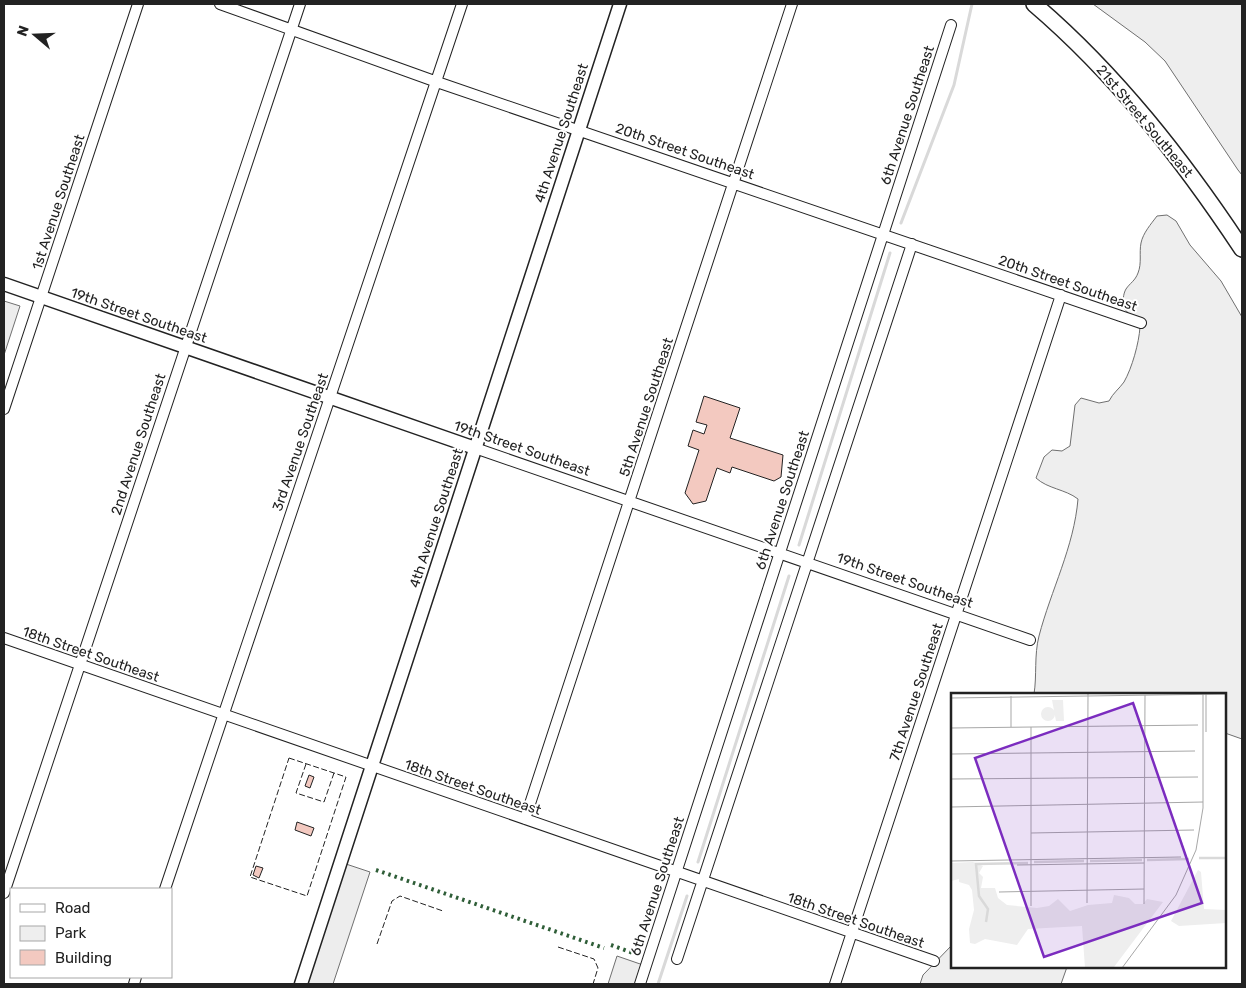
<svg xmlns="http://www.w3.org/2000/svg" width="1246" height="988" font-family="Rubik,sans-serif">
<rect width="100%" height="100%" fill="#fff"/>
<!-- green -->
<path fill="#eee" stroke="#6f6f6f" d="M1093 4H1242V175L1238 170 1165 61 1145 42Z
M1167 215 1176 221 1190 245 1221 281 1242 317V739L1225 733V694H1034C1037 676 1034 655 1039 636 1051 590 1074 547 1078 499 1065 489 1048 489 1036 478L1044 457 1052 450 1062 451 1070 446 1075 405 1081 398 1099 403 1109 401C1113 393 1119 389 1124 382 1132 368 1139 343 1140 327L1123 307C1123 301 1123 294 1126 289 1130 283 1135 281 1138 273 1142 263 1139 253 1141 243 1143 233 1151 224 1157 216Z
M952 945V967H1067L1061 984H920L923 975Z"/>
<!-- parking -->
<path fill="#ededed" stroke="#6f6f6f" d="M4 301 20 306 4 355Z
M340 862 370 872 333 984H301Z
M617 956 646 966 640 984H608Z"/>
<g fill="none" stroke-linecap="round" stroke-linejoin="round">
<!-- stream -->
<path stroke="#d9d9d9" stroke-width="3" d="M901 223 954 85 972 4
M799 545 890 253
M698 862 789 576
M658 984 687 896"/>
</g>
<!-- building -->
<path fill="#f3c9c0" stroke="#222" d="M704 396 740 408 730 438 783 455 781 477 774 481 732 467 730 473 717 468 706 501 693 504 685 493 699 450 688 446 693 430 704 434 707 425 696 422Z
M309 775 314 777 310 788 305 786Z
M297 822 314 828 311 836 295 830Z
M256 866 263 868 259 878 253 875Z"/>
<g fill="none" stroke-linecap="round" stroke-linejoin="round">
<defs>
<path id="minor" d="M220 4 437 82 1141 323
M4 409 138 4
M475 448 1030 640
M4 638 934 961
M525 819 792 4
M165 889 462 4
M4 893 300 4
M677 959 912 244
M134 984 136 977
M640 984 951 25
M835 984 1061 295"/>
<path id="tertiary" d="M4 284 475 448
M301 984 620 4"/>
<path id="primary" d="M1034 4C1116 74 1183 160 1242 249"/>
</defs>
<!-- minor casing -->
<use href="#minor" stroke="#222" stroke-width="12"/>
<!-- tertiary casing -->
<use href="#tertiary" stroke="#222" stroke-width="15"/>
<!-- primary casing -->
<use href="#primary" stroke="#222" stroke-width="18"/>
<!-- minor -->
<use href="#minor" stroke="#fff" stroke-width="10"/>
<!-- tertiary -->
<use href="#tertiary" stroke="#fff" stroke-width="12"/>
<!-- primary -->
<use href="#primary" stroke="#fff" stroke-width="15"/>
<!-- hedge -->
<path stroke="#2f5e38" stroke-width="4" stroke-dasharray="2.5 4" stroke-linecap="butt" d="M376 870 604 948
M611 945 633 953"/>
<!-- fence -->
<path stroke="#222" stroke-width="1" stroke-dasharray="6 2.5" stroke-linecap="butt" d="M289 758 346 777 307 896 250 877Z
M306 764 296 793 324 802 334 773
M377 944 392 901 400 896 443 911
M558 947 594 959 598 968 593 984"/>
</g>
<g text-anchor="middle" stroke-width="4" stroke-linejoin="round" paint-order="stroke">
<!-- street labels -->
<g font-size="14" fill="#222" stroke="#fff">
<text transform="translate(907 115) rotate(-72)" y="5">6th Avenue Southeast</text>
<text transform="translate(1145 121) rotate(50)" y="5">21st Street Southeast</text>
<text transform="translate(561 133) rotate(-72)" y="5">4th Avenue Southeast</text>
<text transform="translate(685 151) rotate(19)" y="5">20th Street Southeast</text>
<text transform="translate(58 202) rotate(-72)" y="5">1st Avenue Southeast</text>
<text transform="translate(1068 283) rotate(19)" y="5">20th Street Southeast</text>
<text transform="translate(139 315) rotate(19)" y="5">19th Street Southeast</text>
<text transform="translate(646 407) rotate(-72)" y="5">5th Avenue Southeast</text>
<text transform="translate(300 442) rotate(-71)" y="5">3rd Avenue Southeast</text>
<text transform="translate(138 444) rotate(-72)" y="5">2nd Avenue Southeast</text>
<text transform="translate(522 448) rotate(19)" y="5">19th Street Southeast</text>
<text transform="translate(782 500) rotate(-72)" y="5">6th Avenue Southeast</text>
<text transform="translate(436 518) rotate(-72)" y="5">4th Avenue Southeast</text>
<text transform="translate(905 580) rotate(19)" y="5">19th Street Southeast</text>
<text transform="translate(91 654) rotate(19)" y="5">18th Street Southeast</text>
<text transform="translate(916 692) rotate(-72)" y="5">7th Avenue Southeast</text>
<text transform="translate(473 787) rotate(19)" y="5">18th Street Southeast</text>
<text transform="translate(657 886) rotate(-72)" y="5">6th Avenue Southeast</text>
<text transform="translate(856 920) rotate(19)" y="5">18th Street Southeast</text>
</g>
</g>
<!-- overview -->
<g transform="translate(951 693)">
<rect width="275" height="275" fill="#fff"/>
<path d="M101 7H112L113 28H105ZM90 21a7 7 0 1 1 14 0a7 7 0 1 1-14 0ZM22 169 32 173 28 180 32 184 30 195H44L47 205 56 212 86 215 98 213 107 206 119 218 137 212 161 210 163 202 178 205 184 211H192L196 206 212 209 163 274 134 275 131 233 77 236 66 252 34 246 24 251 19 250 18 236 23 217 21 197 18 192 8 189V186L0 188V170ZM247 177 250 179 253 216 275 217V230L228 233 220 228Z" fill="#eee"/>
<path fill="none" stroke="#d9d9d9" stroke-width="2.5" d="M248 165H275M196 167 238 166M139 168 191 167M83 169 133 168M35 229 37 216 28 203 25 171 77 170"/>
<path fill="none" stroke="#a7a7a7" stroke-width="1" d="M0 5 275 1M60 34V3M0 35 247 32M255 39V0M0 61 244 58M0 86 247 84M0 114 252 109M80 140 243 137M0 168 230 164M66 172 193 170M48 199 193 196M136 210 137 0M193 211 194 2M80 213V34M171 275 225 202 245 157 252 115V0"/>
<path fill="#7b2cbf" fill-opacity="0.15" stroke="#7b2cbf" stroke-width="2.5" d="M182 10 251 210 93 264 24 65Z"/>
<rect width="275" height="275" fill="none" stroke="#222" stroke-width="2.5"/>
</g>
<!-- border -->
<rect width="1246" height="988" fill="none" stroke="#222222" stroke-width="10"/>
<!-- legend -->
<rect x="10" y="888" width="162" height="90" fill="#ffffff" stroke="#a7a7a7"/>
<rect x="20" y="904" width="25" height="8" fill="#ffffff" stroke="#a7a7a7"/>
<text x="55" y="913" font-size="15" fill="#222222">Road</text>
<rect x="20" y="926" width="25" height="15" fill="#eeeeee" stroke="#a7a7a7"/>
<text x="55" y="938" font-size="15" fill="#222222">Park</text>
<rect x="20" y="950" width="25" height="15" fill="#f3c9c0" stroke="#a7a7a7"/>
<text x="55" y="963" font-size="15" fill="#222222">Building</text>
<!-- north arrow -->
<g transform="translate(35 35) rotate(289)" stroke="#ffffff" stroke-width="4" paint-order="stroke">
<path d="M0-4L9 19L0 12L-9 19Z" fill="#222222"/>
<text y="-8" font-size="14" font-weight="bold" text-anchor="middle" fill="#222222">N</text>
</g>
</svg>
